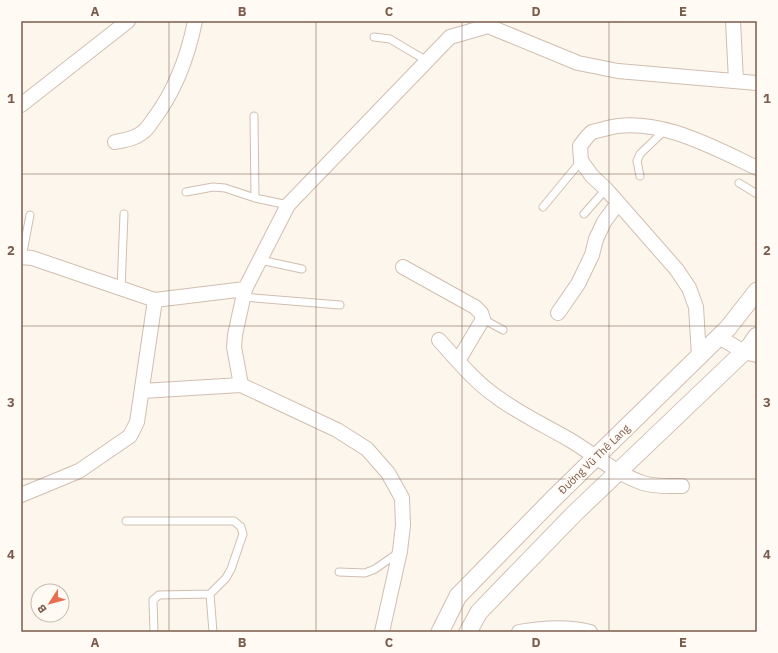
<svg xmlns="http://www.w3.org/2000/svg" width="778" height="653" font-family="'IBM Plex Sans',sans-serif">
<rect width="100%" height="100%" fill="#fdf6ec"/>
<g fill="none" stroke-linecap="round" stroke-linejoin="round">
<defs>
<path id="service" d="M374 37 390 39 427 61
M254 116 255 198
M640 176 637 161 640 154 665 130
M739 183 757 194
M186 192 213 187 225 188 255 198 288 205
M543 207 581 161
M584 214 606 189
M22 257 30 215
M260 260 302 269
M121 289 124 214
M243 297 340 305
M483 319 503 330
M126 521H234L241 527 243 534 231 569 226 578 210 594
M339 572 365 573 375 569 398 553
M154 632 153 600 159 595 210 594 213 632"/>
<path id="minor" d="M733 21 736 81
M21 105 128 21
M115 142C125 140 135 139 143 132 147 129 150 124 153 120 175 91 188 56 195 21
M21 257 32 258 155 300 245 289
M403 267 475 307 481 313 483 319 458 361
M558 313 578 284 592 255 596 239 604 222 618 203
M719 337 744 352 757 355
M439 340C457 360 475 382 497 397 520 414 546 426 570 440 595 455 616 474 643 483 655 487 670 486 682 486
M699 356 696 307 689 288 677 270 606 189 592 176 581 161 580 146C583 142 588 135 592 132 596 131 600 130 604 129 654 114 713 147 757 168
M241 385 234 347 235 335 245 289 288 205 450 37 488 26 578 63 618 71 757 83
M142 391 241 385 337 430 367 449 388 473 402 498 403 525 400 551 382 632
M21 495 79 471 130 436 137 422 155 300
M519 632C541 628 568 626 590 632"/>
<path id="tertiary" d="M440 632 458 596 553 499 728 328 757 291
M468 632 479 612 574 514 750 346 757 336"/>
</defs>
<!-- service casing -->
<use href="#service" stroke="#d1beb0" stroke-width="9"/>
<!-- minor casing -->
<use href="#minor" stroke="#d1beb0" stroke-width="16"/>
<!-- tertiary casing -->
<use href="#tertiary" stroke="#d1beb0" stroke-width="19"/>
<!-- service -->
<use href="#service" stroke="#fff" stroke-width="7"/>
<!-- minor -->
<use href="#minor" stroke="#fff" stroke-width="14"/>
<!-- tertiary -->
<use href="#tertiary" stroke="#fff" stroke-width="17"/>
</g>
<!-- grid -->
<path fill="none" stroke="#7a5c4d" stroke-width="1" stroke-opacity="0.55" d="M169 21V632M316 21V632M462 21V632M609 21V632M21 174H757M21 326H757M21 479H757"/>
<g text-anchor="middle" stroke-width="4" stroke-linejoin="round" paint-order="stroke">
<!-- street labels -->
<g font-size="11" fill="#7a5c4d" stroke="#fffaf3">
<text transform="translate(594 459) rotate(-44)" y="4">Đường Vũ Thê Lang</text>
</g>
</g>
<!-- border -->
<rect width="778" height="653" fill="none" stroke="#fffaf3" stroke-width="44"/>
<!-- north arrow -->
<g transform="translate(50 603) rotate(234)"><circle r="19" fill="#fffaf3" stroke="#cabbb1"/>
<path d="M0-3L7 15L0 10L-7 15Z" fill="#e76f51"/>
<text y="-6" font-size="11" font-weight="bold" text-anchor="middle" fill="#7a5c4d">B</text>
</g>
<rect x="22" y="22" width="734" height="609" fill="none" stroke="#7a5c4d" stroke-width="1.5"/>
<g font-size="13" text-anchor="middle" font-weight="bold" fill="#7a5c4d">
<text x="95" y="16">A</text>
<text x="242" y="16">B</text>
<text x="389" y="16">C</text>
<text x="536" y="16">D</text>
<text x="683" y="16">E</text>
<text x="11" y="103">1</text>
<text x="767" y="103">1</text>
<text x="11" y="255">2</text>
<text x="767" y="255">2</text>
<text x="11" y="407">3</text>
<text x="767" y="407">3</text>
<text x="11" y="559">4</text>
<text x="767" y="559">4</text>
<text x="95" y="647">A</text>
<text x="242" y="647">B</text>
<text x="389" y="647">C</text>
<text x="536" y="647">D</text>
<text x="683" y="647">E</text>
</g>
</svg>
